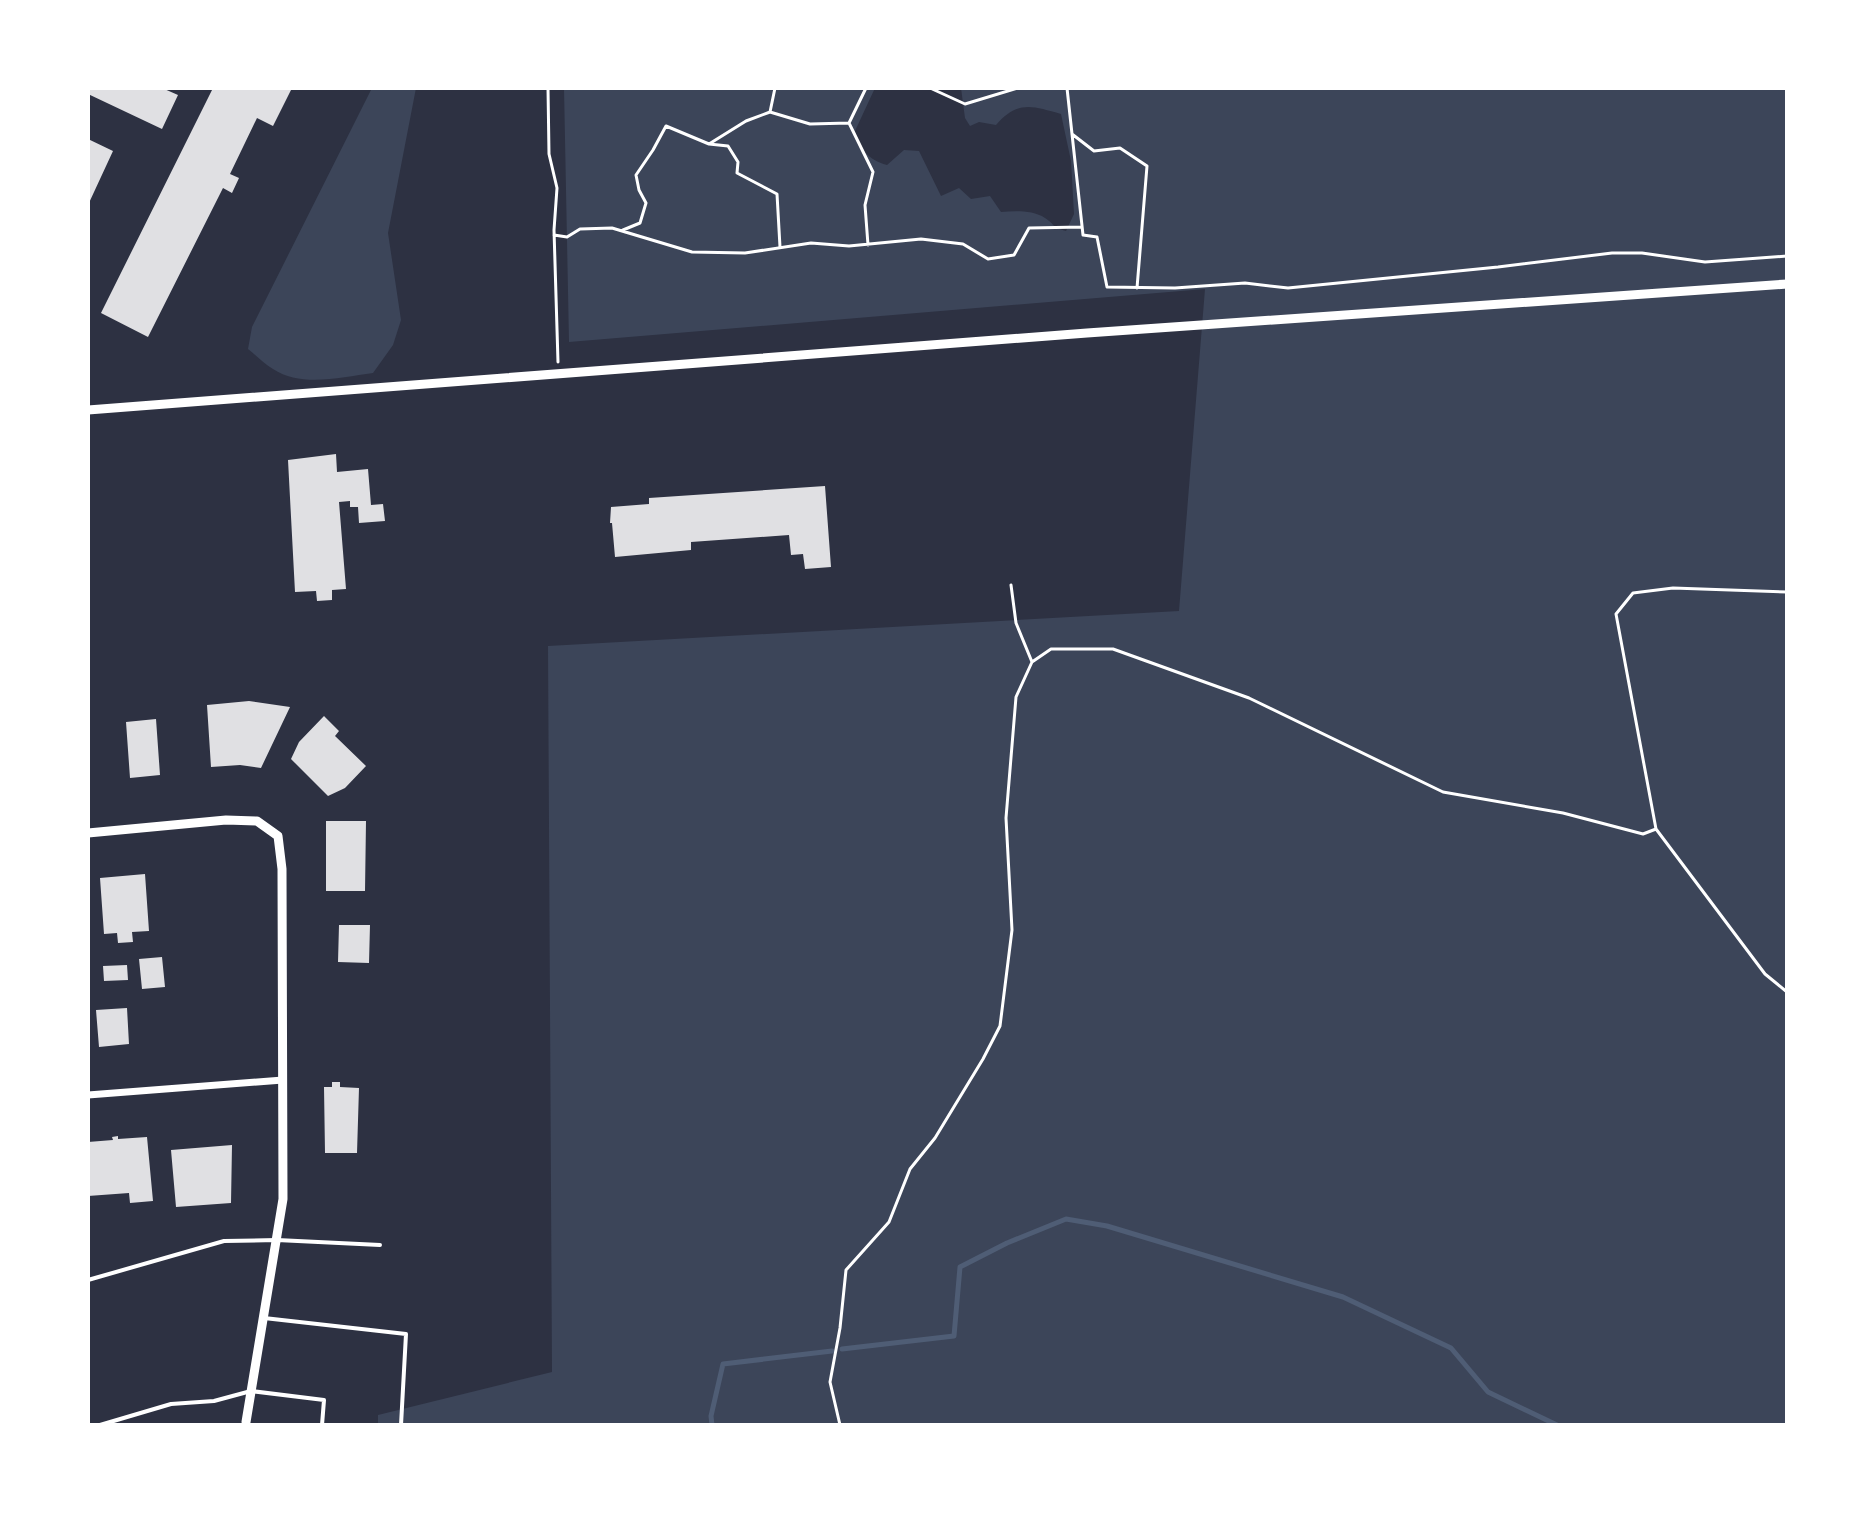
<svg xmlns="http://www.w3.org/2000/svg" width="1875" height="1513" font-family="'DejaVu Sans',sans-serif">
<rect width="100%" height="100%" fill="#2d3142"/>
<!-- green -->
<path fill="#3c4559" d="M372 88H416L388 233 401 320 393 345 373 373C341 377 302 388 273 369 264 364 256 355 248 349L252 327Z
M564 88H875L855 131C860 149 868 160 887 165L904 150 919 151 941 196 959 188 971 199 990 196 1001 212C1015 211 1033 210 1045 218 1056 225 1051 227 1066 231L1074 214 1071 161 1061 114C1032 106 1018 100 996 125L979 122 970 126 965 118 961 88H1787V1425H378V1415L552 1372 548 646 1179 611 1205 289 569 342Z"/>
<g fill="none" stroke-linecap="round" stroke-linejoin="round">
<!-- stream -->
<path stroke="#4f5d75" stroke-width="5" d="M842 1349 954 1336 960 1267 1007 1243 1066 1219 1107 1226 1343 1297 1451 1348 1488 1392 1557 1425
M712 1425 711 1416 723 1364 832 1351"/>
</g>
<!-- building -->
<path fill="#e0e0e3" d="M88 88H162L178 95 162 129 88 94Z
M213 88H292L273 126 257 118 230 174 239 178 232 193 223 188 148 337 101 313Z
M88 139 113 151 88 205Z
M336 454 337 472 368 469 371 505 383 504 385 521 359 523 358 507H350V501L339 502 346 589 332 590V600L317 601 316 591 295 592 288 460Z
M825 486 831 567 805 569 803 554 791 555 789 535 691 542V550L615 557 612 523H610L611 507 649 504V498Z
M249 701 290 707 261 768 240 765 211 767 207 705Z
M324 716 339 731 335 736 366 766 345 788 328 796 291 759 299 742Z
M156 719 160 775 130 778 126 722Z
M326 821H366L365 891H326Z
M145 874 149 931 132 932 133 942 118 943 117 933 104 934 100 878Z
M339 925H370L369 963 338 962Z
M162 957 165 987 142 989 139 959Z
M127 965 128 980 104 981 103 966Z
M127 1008 129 1044 99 1047 96 1010Z
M332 1082H340V1087L359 1088 357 1153H325L324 1087H332Z
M118 1136V1139L147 1137 153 1201 130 1203 129 1193 88 1196V1142L113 1140 112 1137Z
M232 1145 231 1203 176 1207 171 1150Z"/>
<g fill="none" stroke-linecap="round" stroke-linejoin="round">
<!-- path -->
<path stroke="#fff" stroke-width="3" d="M548 88 549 154 557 188 554 230 558 362
M866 88 849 123 873 172 865 205 868 245
M930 88 965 104 1018 88
M1067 88 1083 235 1097 237 1107 287 1175 288 1245 283 1288 288 1498 267 1612 253H1642L1705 262 1787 256
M770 112 775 88
M1072 134 1094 151 1120 148 1147 166 1137 288
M709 144 728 146 738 162 737 173 777 194 780 247
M623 230 640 223 646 203 639 190 636 175 653 150 666 126 709 144 746 121 770 112 810 124 849 123
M554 235 567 237 580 229 612 228 692 252 745 253 811 243 849 246 921 239 963 244 988 259 1014 255 1029 228 1082 227
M1011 585 1016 623 1032 662
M1787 592 1673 588 1633 593 1616 614 1656 829 1765 974 1787 992
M840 1425 830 1382 840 1328 846 1270 889 1222 910 1169 935 1138 983 1059 1000 1026 1012 930 1006 818 1016 697 1032 662 1051 649H1113L1249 698 1443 792 1563 813 1643 834 1656 829"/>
<!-- service -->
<path stroke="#fff" stroke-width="4" d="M88 1280 224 1241 277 1240 380 1245
M264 1318 406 1334 401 1425
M100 1425 171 1404 214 1401 251 1391 324 1400 322 1425"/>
<!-- minor -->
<path stroke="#fff" stroke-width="7" d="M88 1095 283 1080"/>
<!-- tertiary -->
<path stroke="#fff" stroke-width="9" d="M88 410 1087 333 1787 284
M88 833 226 820 257 821 278 836 282 869 283 1199 246 1422"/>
</g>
<!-- border -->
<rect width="1875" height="1513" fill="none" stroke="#ffffff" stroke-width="180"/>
</svg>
